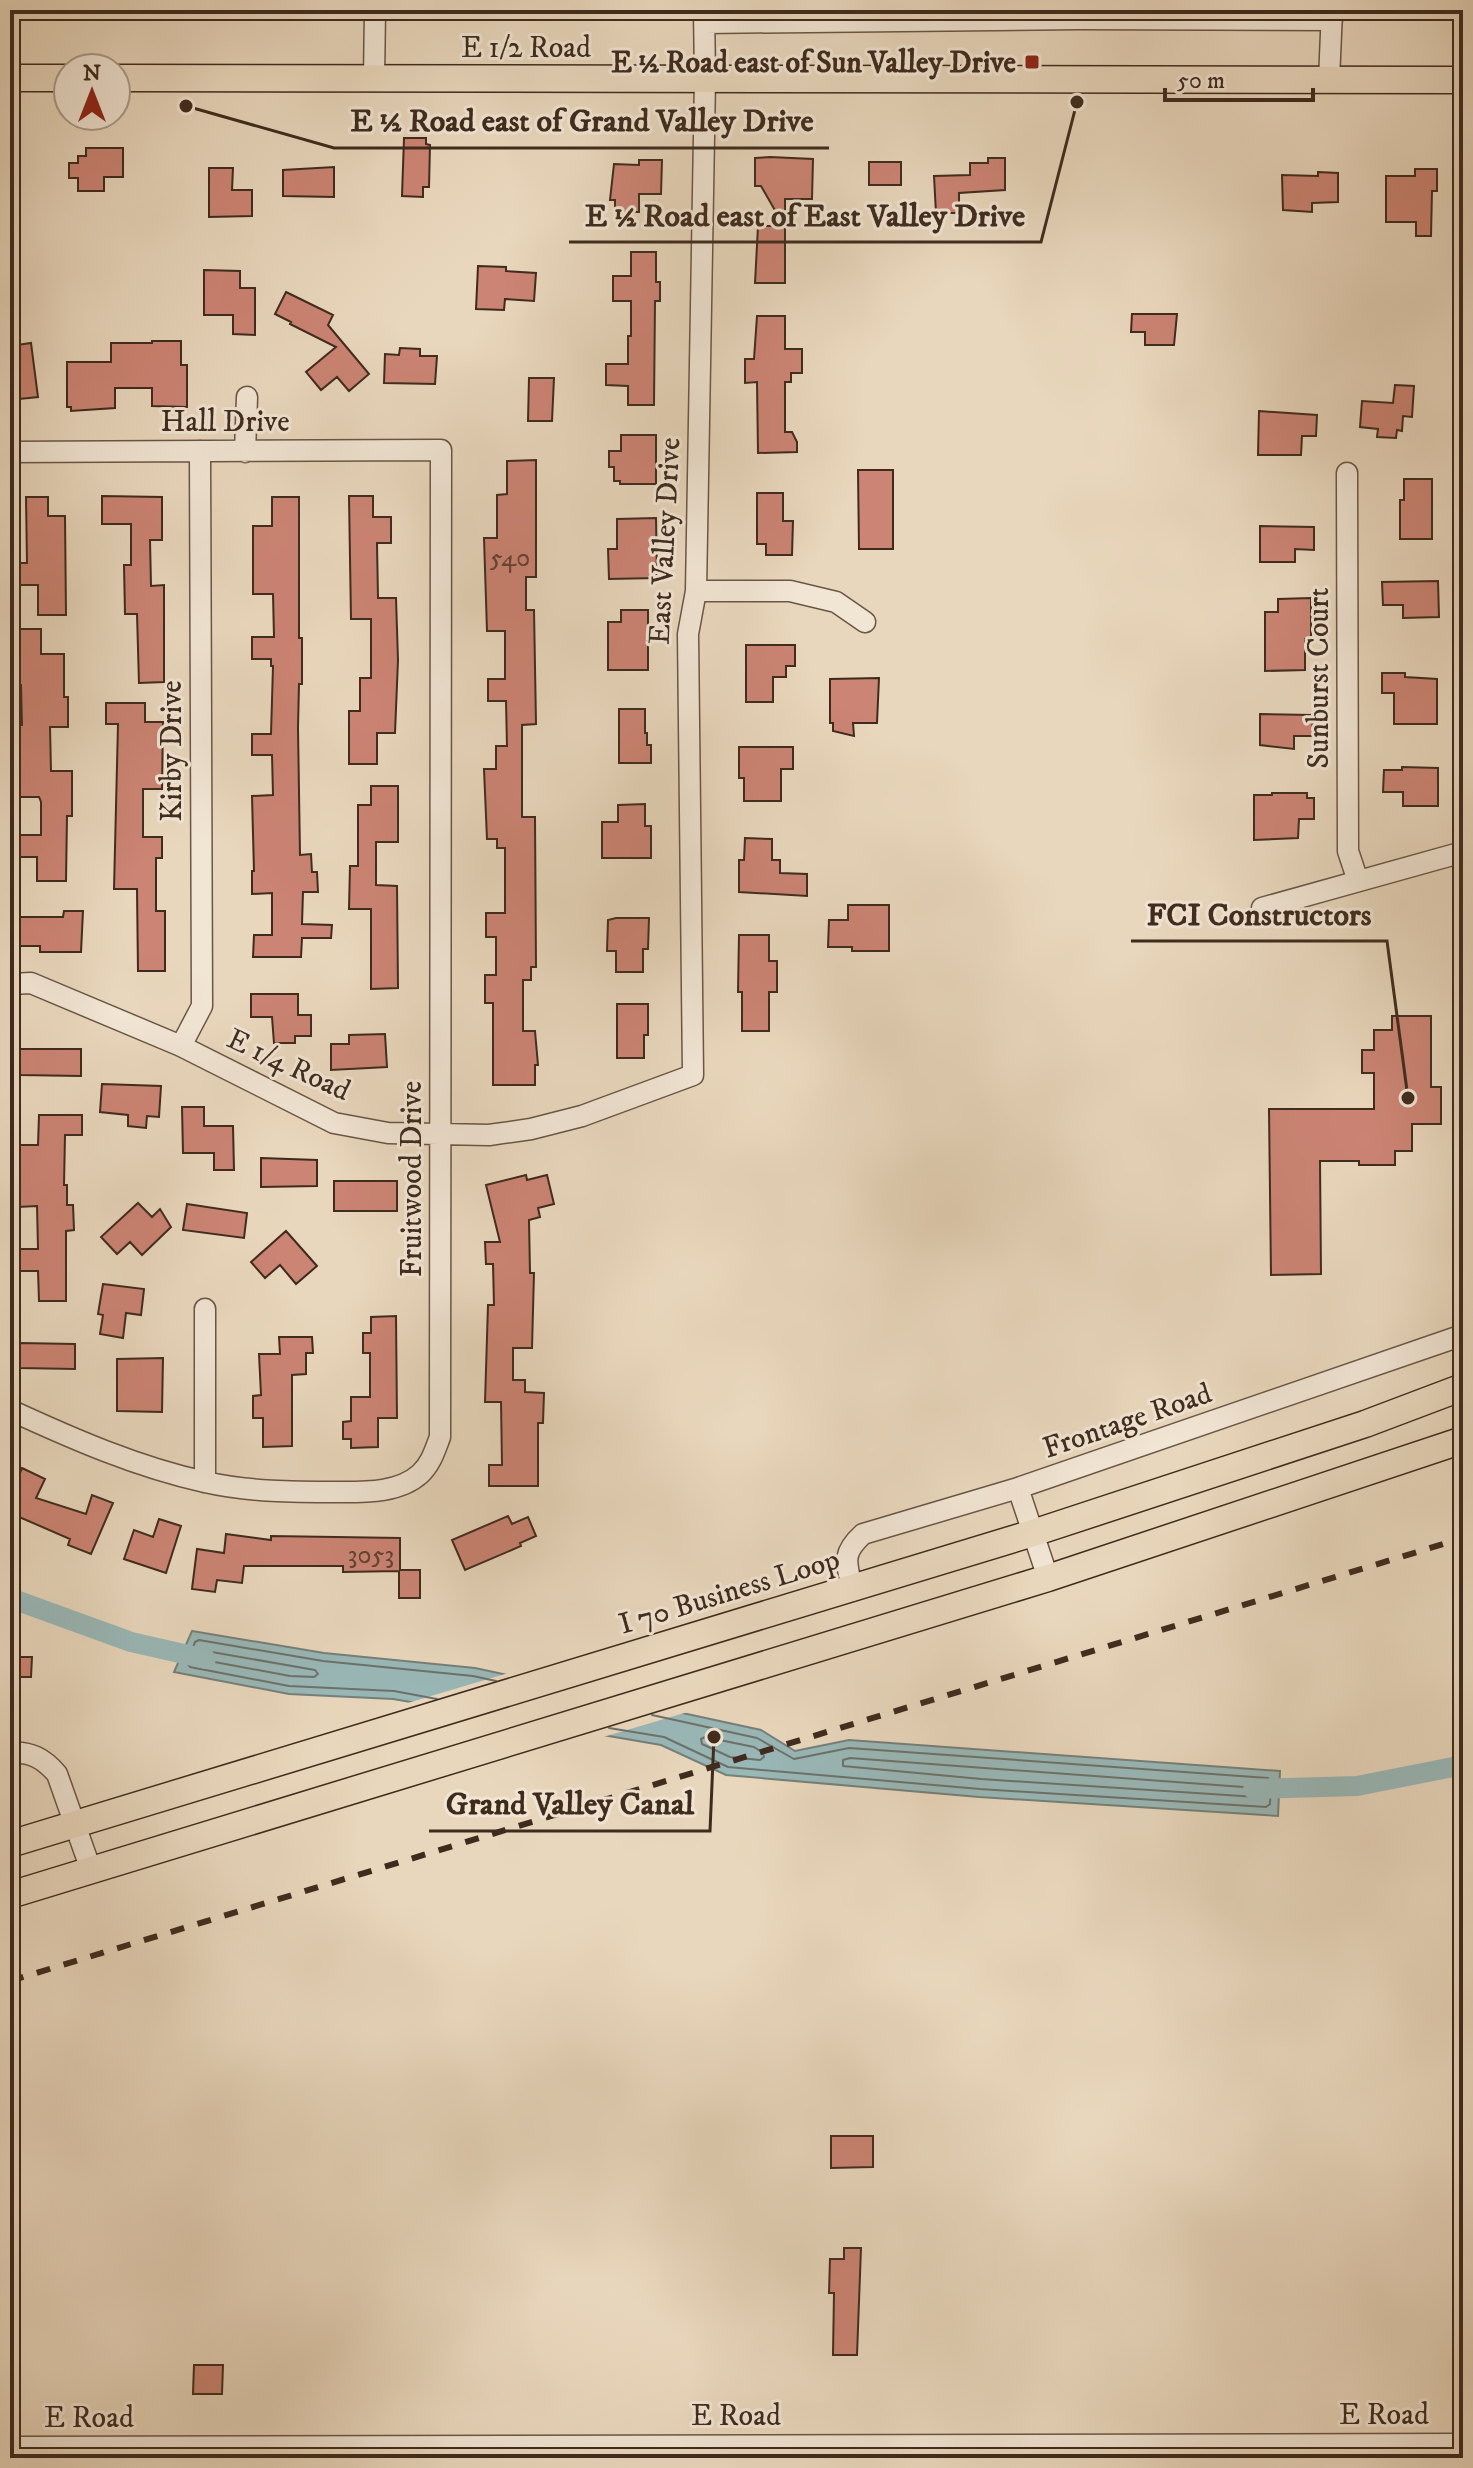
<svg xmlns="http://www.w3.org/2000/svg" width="1473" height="2468" font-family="'IM FELL DW Pica',serif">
<rect width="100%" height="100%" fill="#e9d7bd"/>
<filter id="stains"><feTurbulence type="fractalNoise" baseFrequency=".0025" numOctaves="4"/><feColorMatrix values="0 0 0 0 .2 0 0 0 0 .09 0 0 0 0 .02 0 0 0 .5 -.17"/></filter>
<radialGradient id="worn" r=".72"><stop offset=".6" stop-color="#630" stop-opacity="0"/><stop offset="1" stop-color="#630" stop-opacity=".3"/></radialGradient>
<!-- water -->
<path fill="#99b8b8" stroke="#75807a" stroke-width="2" d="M192 1631 324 1653 475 1668 761 1730 795 1751 849 1740 1280 1771 1278 1816 979 1797 726 1775 661 1745 393 1699 289 1694 174 1672Z"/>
<!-- pier -->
<path fill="#e9d7bd" d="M512 1672 691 1711 600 1738 401 1705Z"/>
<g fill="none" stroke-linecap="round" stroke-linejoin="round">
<!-- shore -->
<path stroke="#6c726b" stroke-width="2" d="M206 1651 315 1670 318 1674 314 1677 290 1676 204 1660 201 1655Z
M437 1699 394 1691 289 1686 190 1667 187 1663 195 1642 199 1640 323 1661 473 1676 496 1681
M609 1728 664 1737 728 1767 980 1789 1266 1807 1270 1804 1271 1782 1268 1778 849 1748 794 1759 757 1738 652 1715
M705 1737 754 1747 763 1753 764 1757 760 1760 730 1757 702 1744 701 1739Z
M850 1758 1257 1788 1261 1793 1257 1797 981 1779 843 1766V1760Z"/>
<!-- canal -->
<path stroke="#99b8b8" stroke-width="20" d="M10 1598 131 1642 206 1659
M1253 1789 1357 1786 1463 1765"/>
</g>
<!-- building -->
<path fill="#cc8474" stroke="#3f2b1e" stroke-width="2" d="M404 138H426V144L430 145 429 187H423V197L402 196Z
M86 148H123V177H104V191H78V178H69V163H78V156H86Z
M770 157 813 159 812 199H785V283H755L758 226H784L761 186H755V158Z
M988 158H1005V190L959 193V213H936L934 176 970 175V163H988Z
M639 160H662L661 194H639V212H615V200H610L614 164 639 165Z
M869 162H901V185H869Z
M334 167V197L283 196V170Z
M209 168H233L232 190H252V216L209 217Z
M1415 169H1437V191H1432L1431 236H1416V222H1386V176H1415Z
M1318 172 1338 173V202L1312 203V212L1283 210 1282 175 1318 176Z
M631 252H656V282H660V301H655L654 405H628V386L606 385V364H628V336H631V301H613V276H631Z
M478 266 506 267V271L536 273 534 301 505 299 504 310 476 309Z
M204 270 240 271V288H255V335L233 334V315H204Z
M286 292 333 315 328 325 369 374 349 391 337 377 321 390 306 372 336 347 290 324 291 322 275 314Z
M1132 314H1177L1174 345H1145V332H1131Z
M757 316H785V349H802V373H791V382H785V432H792L797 442V452L758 453 757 382 745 383V359H754Z
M152 341H181V365H187V407L152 406V388H115V408L71 411V407H67V362H111V343H152Z
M31 343 38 397 10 400V346Z
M400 348 420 349V356H437L435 384 384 383 385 354 399 355Z
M529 378H554L552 421H528Z
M1395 385 1414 386 1412 417 1403 416 1402 431 1397 430 1396 438 1377 437 1378 429 1360 427 1362 401 1393 403Z
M1259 411 1317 415 1316 436H1302L1301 455H1258Z
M621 435H656V484H620V481H614V467H609V451H621Z
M536 460V577H526V610H534L536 724 522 725V817H535L536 967H531V980H523V1031H535L538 1065H535V1085H493V1003H485V975H496V937H486V913H505V848H497V839H487L484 769H496V746H507L506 701H488V679H505V631H487L484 538H497V495L507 494V461Z
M858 470H893V549H859Z
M1404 479H1432V539H1400V500H1404Z
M757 493H783V521H793L792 555H766V544H757Z
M102 496 162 497V540H150L151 586 164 585V682L139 683 137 614H125L124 565H131V524H102Z
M349 496H373V517H391V543H377L378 598H396L398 660 395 733H377V764H349V711H360V678H371V619H351Z
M26 497H48V516H65L66 615H38V585H18V563H27Z
M272 497H299V638H302V684H299L298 728 300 855 311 854 312 872H317L318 892H303L302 924 332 925 331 938H302L301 957H253L254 935H272V893L252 894V871H254L252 796 273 795 272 755H252V734H271L273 666H271V659H252V637H274L273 594H253V526H272Z
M656 518 657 578 609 579 608 549H617V519Z
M1260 526 1314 527V550L1295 549V562H1260Z
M1438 581 1439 617 1403 618V605H1383L1382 582Z
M1311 598V639H1305V670L1265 671V612H1278V599Z
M621 610H648V670H608V622H621Z
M17 629H41V654H64V697H68V727H50L51 771H72V816H67L66 881H37V857H19V835H41V802L39 797H18V725H22L21 685 17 684Z
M746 645H795V666H786V677H773V702H746Z
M1382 673H1405V677L1437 679V724H1394V693H1382Z
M879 678 877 723H853L854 736 833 731V723H830V679Z
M106 703H145V722H163L162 789H143V837H162V858H156V911H165V971H138L137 889H114L118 724H106Z
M619 709H645V733H647V745H651V763H619Z
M1260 714 1312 715 1313 736H1294V749L1260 745Z
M739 747H793V769H781V801H744V778H739Z
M1402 767 1438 768V806H1403V792H1383L1384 770H1402Z
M371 786H398V842H376V885L397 886 398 988 371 989V909H349L350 866H358V805H371Z
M1272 793H1307V798H1314V819H1299L1298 838 1254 840V795H1272Z
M645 804V826H651V858H602V822H618V805Z
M745 838 772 839V860H780V873L807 874V896L739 892V860H744Z
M848 905H889V951H852V947H828L829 920H848Z
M64 911H83L81 952H40V946H18V917H63Z
M616 918H649L648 949H643V972H616V951H607L608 920Z
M739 935H769V961H777V992H769V1031H742V992H738Z
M251 994H298V1015H311V1036H295V1043H274L272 1017H251Z
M617 1004H648V1035H644V1058H617Z
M1392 1016H1431V1087H1441V1124H1412V1151H1395V1165H1359V1161H1320L1321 1274 1271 1275 1269 1109H1374V1073H1362V1050H1374V1030H1392Z
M385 1034 387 1067 331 1070V1044H349V1035Z
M19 1049H81V1076L19 1075Z
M102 1084 161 1086 159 1117 147 1116 146 1128 128 1126V1115L100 1112Z
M182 1107H204V1126H233L234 1170H214V1153H183Z
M39 1115H82V1135H65L64 1185H67V1205H73L74 1230 66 1231V1301H39L38 1271H19V1249H38L37 1206 18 1207 19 1145H38Z
M261 1158 317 1160V1186L261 1187Z
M526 1175 527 1180 547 1175 554 1204 538 1208 540 1217 529 1220 530 1273H534L532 1348H513V1380H525V1392L544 1393 543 1423H538V1486H489V1465H502L501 1402H485L488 1305H494L493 1264H486L485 1242H500L486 1185Z
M334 1181H397V1211H334Z
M138 1203 152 1217 160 1209 171 1227 142 1255 130 1242 117 1254 101 1237Z
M187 1204 247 1213 244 1238 183 1230Z
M286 1231 317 1266 296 1284 280 1265 265 1278 251 1262Z
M103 1284 144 1289 141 1315 126 1313 123 1338 100 1334 103 1315 98 1314Z
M396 1316 397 1418H378V1447L351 1448V1439H343V1422L351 1421V1397H370V1353H363V1333H371V1317Z
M279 1337H312L313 1353H306V1374L292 1375V1446L263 1447V1418H253V1396L261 1395 259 1354H280Z
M19 1343 75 1344V1369L19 1368Z
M163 1358 162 1412 117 1411V1359Z
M22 1468 45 1479 36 1498 86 1514 92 1495 113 1503 91 1554 68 1545 70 1539 10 1513V1483L15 1486Z
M508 1516 512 1524 528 1517 536 1536 520 1543 521 1546 465 1570 452 1540Z
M159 1519 181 1526 166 1573 124 1559 134 1530 153 1537Z
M226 1534 271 1540V1536L400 1538V1570H420V1598H399V1571L343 1572V1566H244L242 1583 217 1580 215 1592 192 1589 197 1549 224 1553Z
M10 1657H32L31 1677H10Z
M831 2136H873V2167L831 2168Z
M844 2248H861L857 2355H833L834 2293H829L830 2259H844Z
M194 2365H223L222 2394H193Z"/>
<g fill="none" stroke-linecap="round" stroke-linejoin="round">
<defs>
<path id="minor" d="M705 23 1079 19 1332 20
M374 79 375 10
M1329 80 1332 10
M10 452 441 450 440 1437C435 1450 431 1464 420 1474 399 1493 365 1492 339 1492 294 1492 249 1492 205 1482 137 1467 73 1439 10 1410
M245 452 247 397
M1347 473 1348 851 1358 881
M696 591H790L836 602 865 622
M1262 908 1463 852
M10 984 31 983 181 1046 334 1123 388 1133 489 1135 531 1129 582 1116 693 1075 688 634 696 591 705 79 704 10
M181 1046 202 1006 200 451
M205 1482V1309
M1018 1488 1048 1578
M852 1587C846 1562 842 1553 863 1534L1018 1488 1463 1335
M10 1753C31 1751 44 1759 57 1774L91 1870
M10 2447 1463 2444"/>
<path id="major" d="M10 78H68
M116 78 1463 80
M10 1844 1033 1533 1365 1424 1463 1387
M10 1895 1048 1578 1463 1440"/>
</defs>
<!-- minor casing -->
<use href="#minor" stroke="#6a5646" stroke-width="23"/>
<!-- major casing -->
<use href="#major" stroke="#3f2b1e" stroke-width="29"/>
<!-- minor -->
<use href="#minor" stroke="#f1e5d4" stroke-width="20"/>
<!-- major -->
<use href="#major" stroke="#e9d7bd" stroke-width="26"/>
<!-- rail -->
<path stroke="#3f2b1e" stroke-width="6" stroke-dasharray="14 14" stroke-linecap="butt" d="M10 1981 1463 1538"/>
</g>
<!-- markers -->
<rect fill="#8f2418" stroke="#f1e5d4" stroke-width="3" x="1024" y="54" width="16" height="16" rx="4"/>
<g text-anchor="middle" stroke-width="6" stroke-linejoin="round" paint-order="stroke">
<!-- number labels -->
<g font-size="26" fill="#624134">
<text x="510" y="566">540</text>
<text x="371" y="1563">3053</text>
</g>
<!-- street labels -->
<g font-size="30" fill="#3f2b1e" stroke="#f1e5d4">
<text x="526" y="57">E 1/2 Road</text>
<text x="225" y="431">Hall Drive</text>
<text transform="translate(664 541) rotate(-87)" y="10">East Valley Drive</text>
<text transform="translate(1318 678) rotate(-90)" y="10">Sunburst Court</text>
<text transform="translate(171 751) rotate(-90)" y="10">Kirby Drive</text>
<text transform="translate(289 1064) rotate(25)" y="10">E 1/4 Road</text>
<text transform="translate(411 1179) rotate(-90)" y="10">Fruitwood Drive</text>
<text transform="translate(1127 1420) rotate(-19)" y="10">Frontage Road</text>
<text transform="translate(729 1591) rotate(-17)" y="10">I 70 Business Loop</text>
<text x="1384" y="2424">E Road</text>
<text x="736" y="2425">E Road</text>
<text x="89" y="2427">E Road</text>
</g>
<!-- poi labels -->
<g font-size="30" font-weight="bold" fill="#3f2b1e" stroke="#f1e5d4" text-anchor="end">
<text x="1016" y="72">E ½ Road east of Sun Valley Drive</text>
</g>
</g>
<!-- callouts -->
<path fill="none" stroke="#3f2b1e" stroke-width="3" d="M186 106L334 148H829M1077 102L1041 242H569M1408 1098L1387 941H1131M714 1737L710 1831H429"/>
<g fill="#3f2b1e" stroke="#f1e5d4" stroke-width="3">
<circle cx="186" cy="106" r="8"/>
<circle cx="1077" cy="102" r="8"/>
<circle cx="1408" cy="1098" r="8"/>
<circle cx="714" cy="1737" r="8"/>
</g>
<g font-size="32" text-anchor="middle" font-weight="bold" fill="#3f2b1e" stroke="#f1e5d4" stroke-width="6" stroke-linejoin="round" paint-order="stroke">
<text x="582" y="131">E ½ Road east of Grand Valley Drive</text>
<text x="805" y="226">E ½ Road east of East Valley Drive</text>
<text x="1259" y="925">FCI Constructors</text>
<text x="570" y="1814">Grand Valley Canal</text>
</g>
<!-- margin -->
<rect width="1473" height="2468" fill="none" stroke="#e9d7bd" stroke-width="40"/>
<rect x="12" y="12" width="1449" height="2444" fill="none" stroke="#3f2b1e" stroke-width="4"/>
<rect x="20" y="20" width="1433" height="2428" fill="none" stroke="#3f2b1e" stroke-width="2"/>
<!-- north arrow -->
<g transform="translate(92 92)"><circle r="38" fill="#f1e5d4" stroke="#aa9b8b" stroke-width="2"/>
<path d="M0-6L14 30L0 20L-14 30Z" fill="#8f2418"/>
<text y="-12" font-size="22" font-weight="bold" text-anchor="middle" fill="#3f2b1e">N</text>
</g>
<!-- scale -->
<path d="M1165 88v12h148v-12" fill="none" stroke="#3f2b1e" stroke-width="4"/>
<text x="1177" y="88" font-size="24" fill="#3f2b1e" stroke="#f1e5d4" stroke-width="6" paint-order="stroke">50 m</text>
<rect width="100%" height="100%" filter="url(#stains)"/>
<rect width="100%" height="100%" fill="url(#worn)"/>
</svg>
